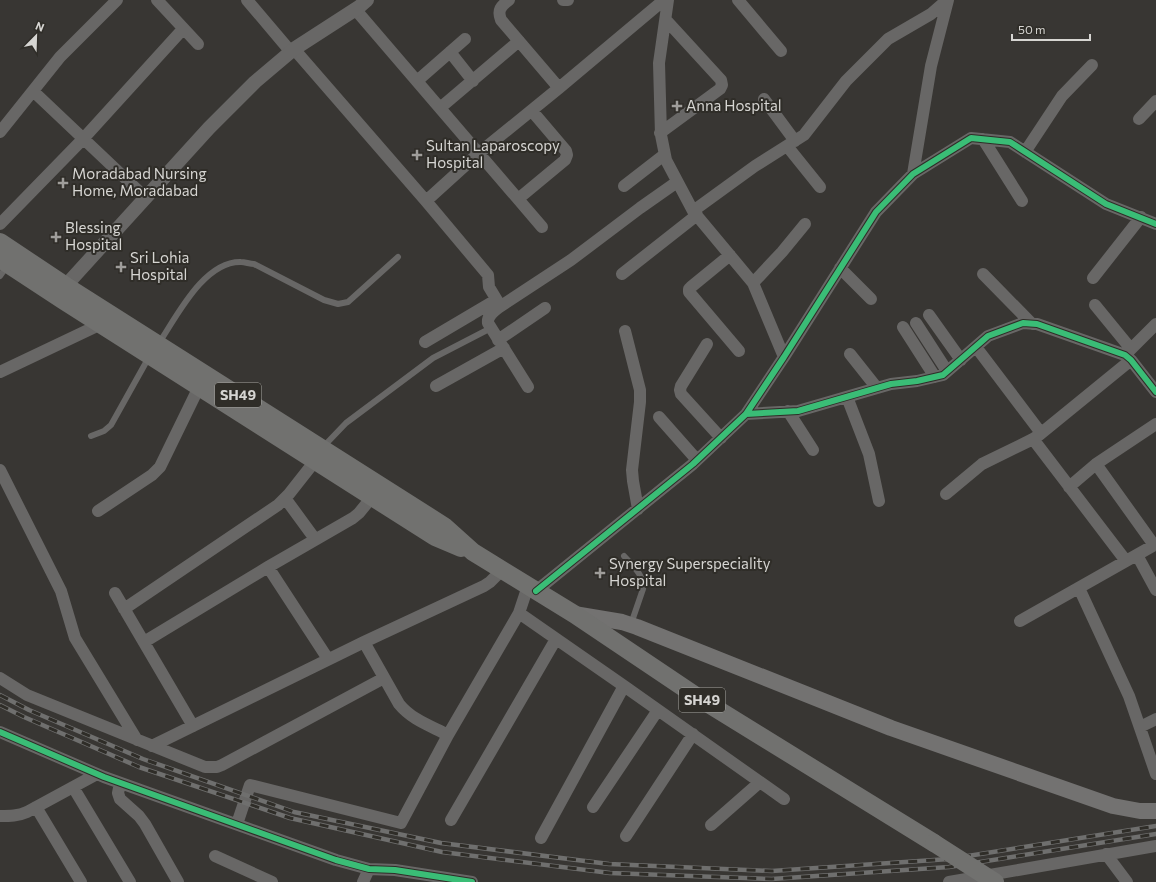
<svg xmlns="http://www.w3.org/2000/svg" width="1156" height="882" font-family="Commissioner,sans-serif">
<rect width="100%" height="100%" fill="#383633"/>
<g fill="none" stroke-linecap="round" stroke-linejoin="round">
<!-- service -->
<path stroke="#686766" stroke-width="6" d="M0 276 7 266
M159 343C177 316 204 261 241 262 245 262 250 264 254 264L324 300 338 304 348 302 398 257
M91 436 104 431 111 425 149 357
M324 446 346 423 433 358 491 328
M624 556C632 565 645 576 643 589L631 624"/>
<!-- minor -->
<path stroke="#686766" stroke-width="12" d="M157 0 198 44
M247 0 291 52
M509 0C501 6 497 10 501 20L559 88
M563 0H568
M668 0 659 63 661 135 666 160 693 211 753 283 784 357
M738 0 781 51
M355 9 542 227
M294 49 426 201 488 275 489 287 498 302V308C493 312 487 316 488 323L528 387
M450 52 473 81
M417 81 465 39
M33 91 146 198
M764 99 795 141
M440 108 519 41
M1139 119 1156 101
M0 132 60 57 117 0
M660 133 720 89 722 85 721 80 666 20
M983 139 1022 201
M787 146 820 187
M1025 152 1062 96 1092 65
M913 174 931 66 948 0
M624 186 664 155
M518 199 565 160 567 155 566 151 532 111
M426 201 479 153 559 88 664 0
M693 211 755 166 804 135 846 81 888 39 931 14 947 0
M0 224 83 139 183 29
M730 255 691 287 689 289V292L739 351
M840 268 871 299
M622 274 697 215
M983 274 1032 324
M1093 278 1141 217
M753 283 782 252 805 224
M1095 305 1131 349
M498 308 571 260 640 208 677 182
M929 315 961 360
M916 323 947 371
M903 327 935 377
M625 331 640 390V402L632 470 633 481 638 509
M498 340 545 308
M425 342 496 300
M707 344 681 386 680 390 681 394 721 438
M976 347 1041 433
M850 354 877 388
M1126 354 1156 324
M0 372 101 324
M436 386 504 348
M847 397 869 454 879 501
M788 411 813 450
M746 414 798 411 891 384 917 381 943 375 988 336 1023 323 1037 324 1125 355 1131 360 1156 392
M659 417 697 460
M1033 439 1126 561
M1096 464 1154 545
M0 470 61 591 75 638 137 740
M1069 487 1096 464 1156 424
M946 494 982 464 1033 439 1039 435 1131 360
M285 498 315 539
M98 511 152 475 160 467 199 387
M1137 555 1156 590
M268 567 328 659
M1079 588 1129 696 1156 774
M536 591 693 464 746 414 784 357 876 212 913 174 971 138 1010 142 1106 204 1156 224
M115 593 193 726
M124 609 278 505 289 494 315 461
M519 613 624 686 784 799
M1020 621 1156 544
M144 642 268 567 353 518 359 513 372 497
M364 642 399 704C412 720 431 726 448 735
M0 678 27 695 205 767H217L222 765 384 678
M1140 727 1156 719
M0 732 104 777 336 860 369 869 395 870 472 882
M152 746 364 642 484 586 490 582 502 570
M120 783 118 793 120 799 139 816 145 824 178 882
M73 787 130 882
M36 807 81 882
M593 807 658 710
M0 816C10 816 18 816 27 812L97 774
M451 820 556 639
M237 824 250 785 401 823 448 735 515 620 519 613 528 586
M711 825 760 782
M626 836 693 734
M541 838 624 686
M1106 854 1127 882
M215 856 272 882
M363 882 369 869
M949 882 1156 846"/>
<!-- tertiary -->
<path stroke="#686766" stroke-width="14" d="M59 293 209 128 255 82 294 49 359 7 367 0"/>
<!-- secondary -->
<path stroke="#737271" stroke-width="16" d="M574 614 622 622 637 627 891 728 1113 806 1140 811H1156"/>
<!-- primary -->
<path stroke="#71716f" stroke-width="18" d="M0 242 66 286 444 526 473 552 574 614 699 698 934 843
M0 259 64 301 435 537 461 548"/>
<defs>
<path id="rail" d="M0 695 29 710 143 759 294 812 441 843 609 864 772 871 949 859 1156 826
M0 705 24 717 139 767 290 818 442 852 610 873 772 879 949 867 1156 834"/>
</defs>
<!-- rail casing -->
<use href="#rail" stroke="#6f6f6e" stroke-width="4.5"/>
<!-- rail -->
<use href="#rail" stroke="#2f2d28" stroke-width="3" stroke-dasharray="9" stroke-linecap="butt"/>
<!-- primary-bridge -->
<path stroke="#71716f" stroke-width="18" d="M934 843 995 882"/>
<defs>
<path id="cycleway" d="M746 414 798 411 891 384 917 381 943 375 988 336 1023 323 1037 324 1125 355 1131 360 1156 392
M536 591 693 464 746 414 784 357 876 212 913 174 971 138 1010 142 1106 204 1156 224
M0 732 104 777 336 860 369 869 395 870 472 882"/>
</defs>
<!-- cycleway casing -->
<use href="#cycleway" stroke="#2f2d28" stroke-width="8"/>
<!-- cycleway -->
<use href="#cycleway" stroke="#3abd76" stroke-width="6"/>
</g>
<!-- markers -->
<g fill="#9f9d9a" stroke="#2f2d28" stroke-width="1.5">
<path d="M675 100h4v4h4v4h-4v4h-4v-4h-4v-4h4z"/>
<path d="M415 149h4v4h4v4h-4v4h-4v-4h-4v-4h4z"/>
<path d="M61 177h4v4h4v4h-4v4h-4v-4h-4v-4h4z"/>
<path d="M54 231h4v4h4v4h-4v4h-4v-4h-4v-4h4z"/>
<path d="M119 261h4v4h4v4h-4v4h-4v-4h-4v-4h4z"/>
<path d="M598 567h4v4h4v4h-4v4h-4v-4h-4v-4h4z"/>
</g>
<g text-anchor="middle" stroke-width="4" stroke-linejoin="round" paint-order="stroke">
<!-- shield labels -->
<g fill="#2f2d28" stroke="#a4a39f" stroke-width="1">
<rect x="215" y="383" width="46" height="24" rx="3"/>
<rect x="679" y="688" width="46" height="24" rx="3"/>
</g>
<g font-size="14" font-weight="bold" fill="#d6d5d2">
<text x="238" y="400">SH49</text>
<text x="702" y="705">SH49</text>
</g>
<!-- poi labels -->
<g font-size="15" fill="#d6d5d2" stroke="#2f2d28" text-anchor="start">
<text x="686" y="111">Anna Hospital</text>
<text x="426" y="151">Sultan Laparoscopy<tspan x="426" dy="17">Hospital</tspan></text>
<text x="72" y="179">Moradabad Nursing<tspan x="72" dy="17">Home, Moradabad</tspan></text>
<text x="65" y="233">Blessing<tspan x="65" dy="17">Hospital</tspan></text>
<text x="130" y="263">Sri Lohia<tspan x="130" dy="17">Hospital</tspan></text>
<text x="609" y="569">Synergy Superspeciality<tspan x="609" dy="17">Hospital</tspan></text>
</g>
</g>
<!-- north arrow -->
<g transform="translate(36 36) rotate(23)" stroke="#2f2d28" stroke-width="3" paint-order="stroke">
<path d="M0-3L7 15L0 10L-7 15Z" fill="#d6d5d2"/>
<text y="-6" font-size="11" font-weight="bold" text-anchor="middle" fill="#d6d5d2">N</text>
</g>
<!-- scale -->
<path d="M1012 34v6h78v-6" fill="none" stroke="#d6d5d2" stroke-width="2"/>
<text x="1018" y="34" font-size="12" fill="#d6d5d2" stroke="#2f2d28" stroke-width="3" paint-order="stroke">50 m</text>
</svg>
